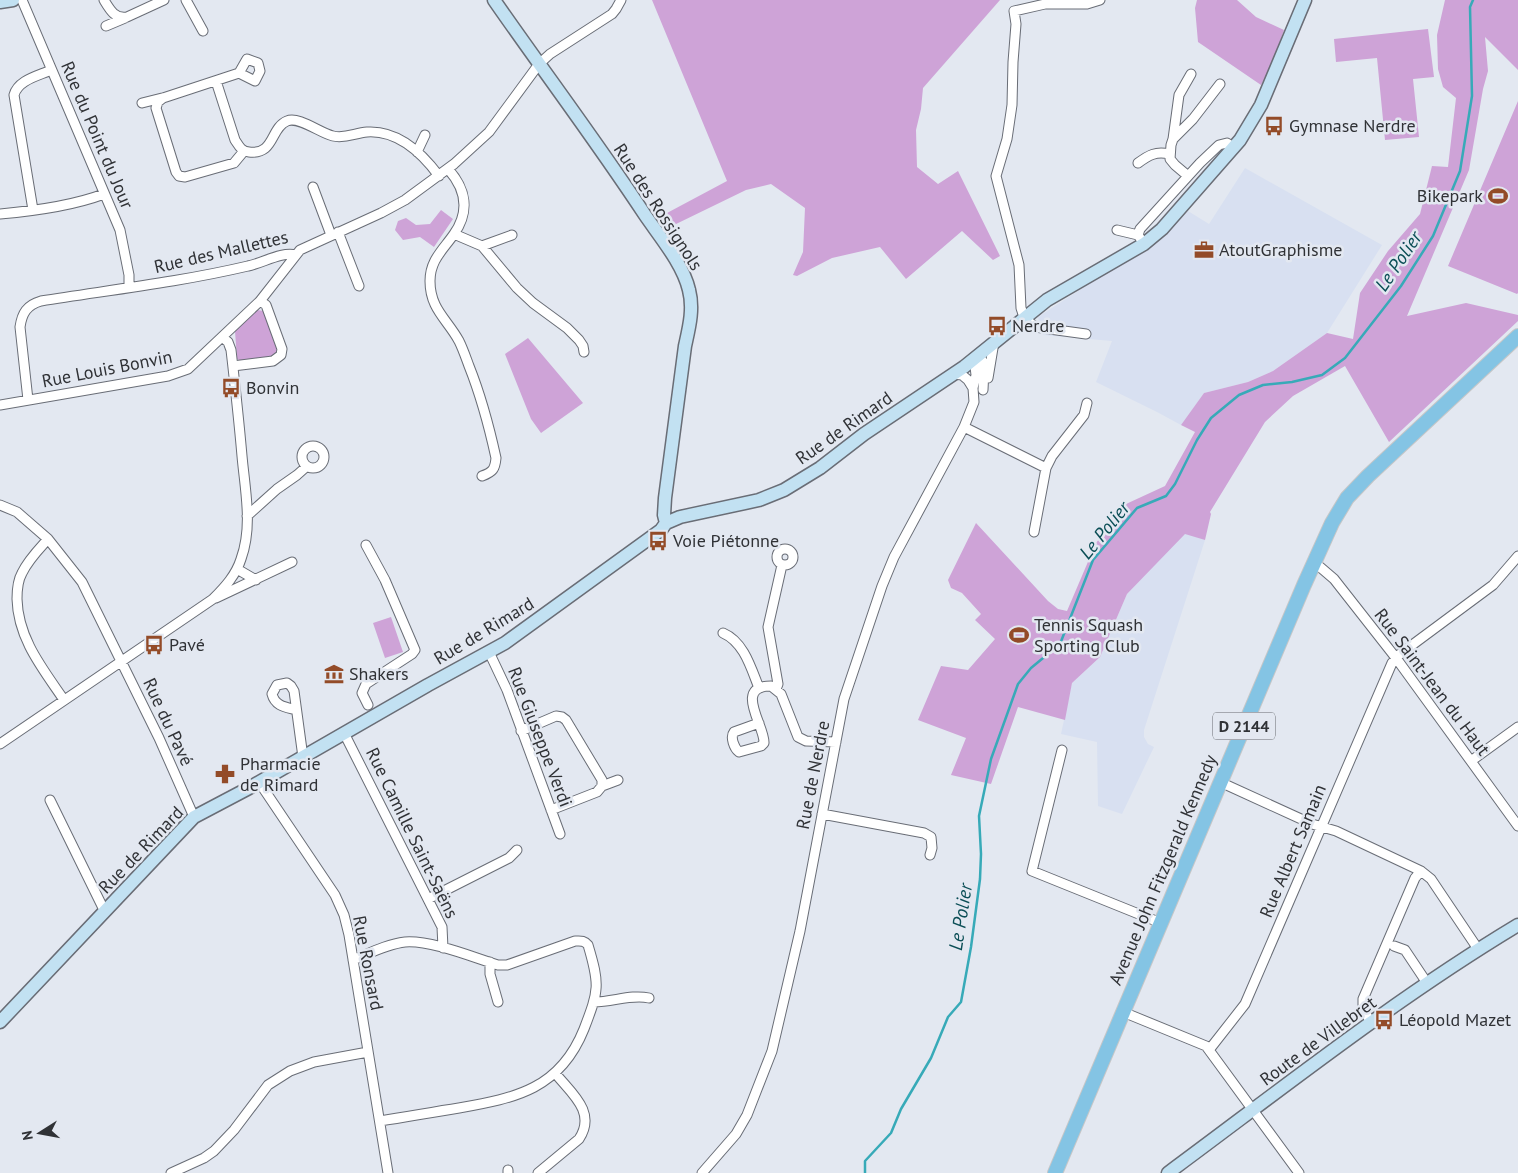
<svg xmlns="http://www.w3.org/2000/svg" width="1518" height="1173" font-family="'PT Sans',sans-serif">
<rect width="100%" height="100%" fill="#e3e8f1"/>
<!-- built -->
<path fill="#d8e0f1" d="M1245 168 1382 245 1327 333 1273 371 1248 382 1204 393 1181 425 1157 412 1096 382 1112 341 1043 335 1038 317 1118 265 1141 253 1169 231 1188 211 1209 224Z
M1185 533 1205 540 1144 730V737L1148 744 1154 747 1122 814 1098 806 1097 742 1061 734 1072 683 1100 657 1127 594Z"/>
<!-- green -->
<path fill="#cea3d7" d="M652 0H1000L923 88 921 109 916 130 917 167 938 184 958 171 1000 256 993 260 962 231 906 279 880 247 832 258 797 276 793 275 803 252 805 208 771 184 746 190 674 225 667 213 727 181Z
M1197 0H1237L1256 17 1284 30 1273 62 1261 85 1198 42 1195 8Z
M1445 0H1518V70L1485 37 1488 71 1483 89 1469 170 1407 316 1466 303 1518 315V321L1389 442 1345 366 1293 396 1265 422 1210 512 1211 514 1205 540 1185 534 1127 594 1100 657 1072 683 1065 720 1018 707 991 784 951 775 966 738 918 720 941 666 968 670 995 639 975 620 981 614 962 593 951 588 948 580 976 523 1048 601 1058 609 1067 611 1096 543 1126 504 1165 486 1195 432 1181 425 1204 393 1248 382 1273 371 1327 333 1353 339 1360 293 1388 251 1420 214 1432 166 1448 167 1456 98 1443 87 1438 69 1437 35Z
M1428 29 1434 77 1413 79 1419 137 1385 140 1377 58 1336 62 1334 39Z
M1518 101V293L1517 294 1448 266Z
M441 210 453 219 434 247 420 237 403 240 395 230 398 221 406 218 416 225 430 224Z
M257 310 264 311 278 350 276 355 272 358 241 361 237 359 235 331Z
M528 338 583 403 541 433 531 419 505 354Z
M391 617 403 652 385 658 373 623Z"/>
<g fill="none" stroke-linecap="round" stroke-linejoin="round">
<!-- stream -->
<path stroke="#37aab8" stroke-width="2.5" d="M865 1173V1161L891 1133 901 1109 931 1058 948 1017 961 1002 971 947 980 879 981 854 979 816 991 759 1018 684 1031 668 1060 644 1093 560 1137 508 1166 496 1175 484 1197 440 1211 418 1239 395 1263 385 1292 382 1322 375 1345 358 1401 286 1433 236 1460 171 1472 96 1470 7 1473 0"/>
<defs>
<path id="street" d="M22 0 120 230 129 275V287
M104 0C110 10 115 19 127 17L164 0
M186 0 203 31
M106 26 125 18
M239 73 255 81 260 71 258 63 247 59 239 73 163 98 158 102 156 108 176 172 179 176 185 177 234 163 244 151
M216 81 235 140C239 146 241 151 249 152 275 155 270 128 287 121 299 116 320 133 333 136 345 139 355 133 367 132 398 130 422 153 439 176
M142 103 162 98
M1173 139 1179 95 1191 74
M417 152 425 135
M1138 163C1149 155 1156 151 1169 154
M448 169C466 189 470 211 454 234 443 250 430 260 430 281 430 309 447 319 459 341 463 349 466 358 469 366 481 396 489 426 496 458 495 469 493 472 482 476
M1188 176 1175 165 1170 159 1171 145 1173 139 1193 119 1220 84
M313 187 331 235
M33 210 14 95C18 80 38 76 51 70
M0 214C34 211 72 206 104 194
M1117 230 1138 235
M338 232 359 286
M454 234 482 246 517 288 533 303 567 328 579 340 583 346 584 352
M1144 244 1138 235 1140 229 1200 163 1219 145 1227 143 1233 147
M482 246 512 235
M1086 334 1035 327 1024 317 1021 308 1019 265 996 176 1007 139 1012 105 1013 62 1016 24 1014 11 1045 4H1087L1100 0
M233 366 273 361 281 355 282 349 266 305 260 301
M988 378 994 342
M973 388 976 375 974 358H979L982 360 984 369 983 390
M28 400 20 327C22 313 27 305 41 301 110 290 180 282 248 266 263 263 282 251 296 255
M0 405 168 376 188 369 260 301 300 250 381 213 405 200 454 164 489 132 539 64 550 54 612 14 616 9 621 0
M964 427 1046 468 1034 532
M302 457a11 11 0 1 1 22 0a11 11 0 1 1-22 0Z
M1046 468 1052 456 1084 415 1087 403
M0 505 17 512 48 539 82 582 159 738 194 817
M247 516 277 489 297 475 306 467
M48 539C39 549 28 560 22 573 18 580 17 591 17 599 18 639 43 669 64 700
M366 545 385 580 415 650 412 654 366 684 362 693 368 705
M777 557a8 8 0 1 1 16 0a8 8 0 1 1-16 0Z
M1312 565 1320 567 1334 579 1396 658 1518 826
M237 569 256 580
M216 598 292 562
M723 633C744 642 751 668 759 688
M489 652 507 690 560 834
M776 689 778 684 768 627 782 565
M296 710C285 707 275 706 272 694L277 685 287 683 291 686 294 691 302 750 303 757
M759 723 734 732C730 737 734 748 739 752L761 746 764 743C765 726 733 686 771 686L781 694 798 737 806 741 836 742
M521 731 556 716 562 717 566 720 602 780V786L597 792 551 810
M344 733 442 927 443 948
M0 744 213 599C225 587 236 575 241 559 253 526 245 490 242 456 239 421 235 385 231 350L228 342 222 337
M1062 750 1032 871 1161 923
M1471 761 1518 727
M259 782 335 895 344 915 349 935 388 1173
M1220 782 1312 824 1336 831 1421 871 1431 879 1478 949
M602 786 618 780
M50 800 105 912
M822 814 924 833 931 837 932 848 930 855
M428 899 509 858 517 850
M1394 946 1405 950 1427 983
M353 960C370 953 387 944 405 942 431 940 472 957 498 965H507L575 941C580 941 584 940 588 945 600 985 599 990 584 1029 560 1089 516 1098 459 1108 433 1112 406 1117 380 1121
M490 962V974L498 1002
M594 1002C613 1002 631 994 649 998
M1123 1012 1206 1046 1299 1173
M1371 1023 1363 1008V999L1415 878 1421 871
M1209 1050 1245 1004 1392 663 1400 654 1493 585 1518 556
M508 1170V1173
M171 1173 204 1158 214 1151 234 1130 268 1085 290 1071 314 1062 368 1052
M538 1173 579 1139C597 1112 571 1093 555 1073
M702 1173 736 1134 747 1115 772 1051 800 931 844 699 882 586 894 557 964 427 974 402 973 388 968 380 962 375 953 374"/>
<path id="secondary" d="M494 0C544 72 597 142 645 215 660 237 683 264 689 290 694 309 689 328 685 346L665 498 664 515 666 523
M0 2 13 0
M0 1022 194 817 249 788 428 685 505 643 661 530 666 523 680 517 759 500 784 490 820 468 864 434 964 367 1047 300 1144 244 1162 229 1240 140 1261 105 1305 0
M1168 1173C1283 1088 1395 999 1518 925"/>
<path id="primary" d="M1055 1173 1304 585 1332 523 1347 498 1368 476 1518 336"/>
</defs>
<!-- street casing -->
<use href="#street" stroke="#696d76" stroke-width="11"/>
<!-- secondary casing -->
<use href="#secondary" stroke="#696d76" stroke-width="15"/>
<!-- primary casing -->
<use href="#primary" stroke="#c5c6c7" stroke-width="16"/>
<!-- street -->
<use href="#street" stroke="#fff" stroke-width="9"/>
<!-- secondary -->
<use href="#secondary" stroke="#c2e1f2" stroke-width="12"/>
<!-- primary -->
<use href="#primary" stroke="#84c4e4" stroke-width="14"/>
</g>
<!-- icons -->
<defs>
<symbol id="bus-bare" viewBox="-9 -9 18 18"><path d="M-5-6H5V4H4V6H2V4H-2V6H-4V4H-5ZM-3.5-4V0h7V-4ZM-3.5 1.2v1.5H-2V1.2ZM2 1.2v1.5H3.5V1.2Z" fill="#934b28" stroke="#e3e8f1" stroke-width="2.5" paint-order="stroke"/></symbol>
<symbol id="stadium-bare" viewBox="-9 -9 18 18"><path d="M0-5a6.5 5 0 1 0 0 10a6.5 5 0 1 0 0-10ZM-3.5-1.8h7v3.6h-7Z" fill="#934b28" stroke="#e3e8f1" stroke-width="2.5" paint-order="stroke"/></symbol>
<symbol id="office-bare" viewBox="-9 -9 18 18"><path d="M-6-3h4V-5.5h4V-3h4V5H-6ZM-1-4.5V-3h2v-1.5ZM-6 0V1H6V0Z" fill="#934b28" stroke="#e3e8f1" stroke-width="2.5" paint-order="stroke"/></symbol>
<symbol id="museum-bare" viewBox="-9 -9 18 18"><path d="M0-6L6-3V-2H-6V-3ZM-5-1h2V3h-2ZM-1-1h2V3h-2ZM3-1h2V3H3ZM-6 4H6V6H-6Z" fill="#934b28" stroke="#e3e8f1" stroke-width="2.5" paint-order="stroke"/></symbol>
<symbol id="pharmacy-bare" viewBox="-9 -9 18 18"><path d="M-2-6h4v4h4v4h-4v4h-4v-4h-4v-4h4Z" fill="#934b28" stroke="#e3e8f1" stroke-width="2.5" paint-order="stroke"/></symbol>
</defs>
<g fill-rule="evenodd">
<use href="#bus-bare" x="1260" y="112" width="28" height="28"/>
<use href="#stadium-bare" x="1484" y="182" width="28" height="28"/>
<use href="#office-bare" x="1190" y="236" width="28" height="28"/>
<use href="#bus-bare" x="983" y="312" width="28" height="28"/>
<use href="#bus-bare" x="217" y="374" width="28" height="28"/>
<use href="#bus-bare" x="644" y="527" width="28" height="28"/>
<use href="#stadium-bare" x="1005" y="621" width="28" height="28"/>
<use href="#bus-bare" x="140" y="631" width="28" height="28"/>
<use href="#museum-bare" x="320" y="660" width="28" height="28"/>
<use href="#pharmacy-bare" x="211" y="760" width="28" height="28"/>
<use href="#bus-bare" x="1370" y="1006" width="28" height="28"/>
</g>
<g text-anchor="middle" stroke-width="5" stroke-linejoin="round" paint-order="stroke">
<!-- shield labels -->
<rect fill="#e3e8f1" stroke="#66696e" stroke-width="1" x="1213" y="712.5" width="62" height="27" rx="4"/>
<g font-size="16" font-weight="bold" fill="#303236">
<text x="1244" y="732">D 2144</text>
</g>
<!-- poi labels -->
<g font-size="18" fill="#303236" stroke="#e3e8f1" text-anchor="start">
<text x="1289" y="132">Gymnase Nerdre</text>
<text x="1483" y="202" text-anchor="end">Bikepark</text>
<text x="1219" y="256">AtoutGraphisme</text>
<text x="1012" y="332">Nerdre</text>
<text x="246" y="394">Bonvin</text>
<text x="673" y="547">Voie Piétonne</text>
<text x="1034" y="631">Tennis Squash<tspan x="1034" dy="21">Sporting Club</tspan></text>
<text x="169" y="651">Pavé</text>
<text x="349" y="680">Shakers</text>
<text x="240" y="770">Pharmacie<tspan x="240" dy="21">de Rimard</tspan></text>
<text x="1399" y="1026">Léopold Mazet</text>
</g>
<!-- street labels -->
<g font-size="18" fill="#303236" stroke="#e3e8f1">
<text transform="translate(97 135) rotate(67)" y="6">Rue du Point du Jour</text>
<text transform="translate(658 207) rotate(57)" y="6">Rue des Rossignols</text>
<text transform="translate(221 252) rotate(-13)" y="6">Rue des Mallettes</text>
<text transform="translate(107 369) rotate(-11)" y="6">Rue Louis Bonvin</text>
<text transform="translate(844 428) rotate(-35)" y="6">Rue de Rimard</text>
<text transform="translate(484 631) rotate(-31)" y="6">Rue de Rimard</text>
<text transform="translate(1432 682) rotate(53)" y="6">Rue Saint-Jean du Haut</text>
<text transform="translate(168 722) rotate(65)" y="6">Rue du Pavé</text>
<text transform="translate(540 737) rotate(69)" y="6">Rue Giuseppe Verdi</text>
<text transform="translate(813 775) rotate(-79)" y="6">Rue de Nerdre</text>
<text transform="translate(412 833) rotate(64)" y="6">Rue Camille Saint-Saëns</text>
<text transform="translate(141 850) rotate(-46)" y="6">Rue de Rimard</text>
<text transform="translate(1293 851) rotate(-67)" y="6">Rue Albert Samain</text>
<text transform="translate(1163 870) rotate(-67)" y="6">Avenue John Fitzgerald Kennedy</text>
<text transform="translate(368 963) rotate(79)" y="6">Rue Ronsard</text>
<text transform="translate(1318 1041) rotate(-36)" y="6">Route de Villebret</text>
</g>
<!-- water labels -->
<g font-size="19" font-style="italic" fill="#0b4e56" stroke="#e3e8f1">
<text transform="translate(1398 261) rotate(-56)" y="7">Le Polier</text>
<text transform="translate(1104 530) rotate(-51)" y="7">Le Polier</text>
<text transform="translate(960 917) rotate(-81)" y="7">Le Polier</text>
</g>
</g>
<!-- north arrow -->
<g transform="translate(40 1133) rotate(259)" stroke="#e3e8f1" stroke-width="4" paint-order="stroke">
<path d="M0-4L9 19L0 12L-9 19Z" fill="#303236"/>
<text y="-8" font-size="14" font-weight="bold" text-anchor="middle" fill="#303236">N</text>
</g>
</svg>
